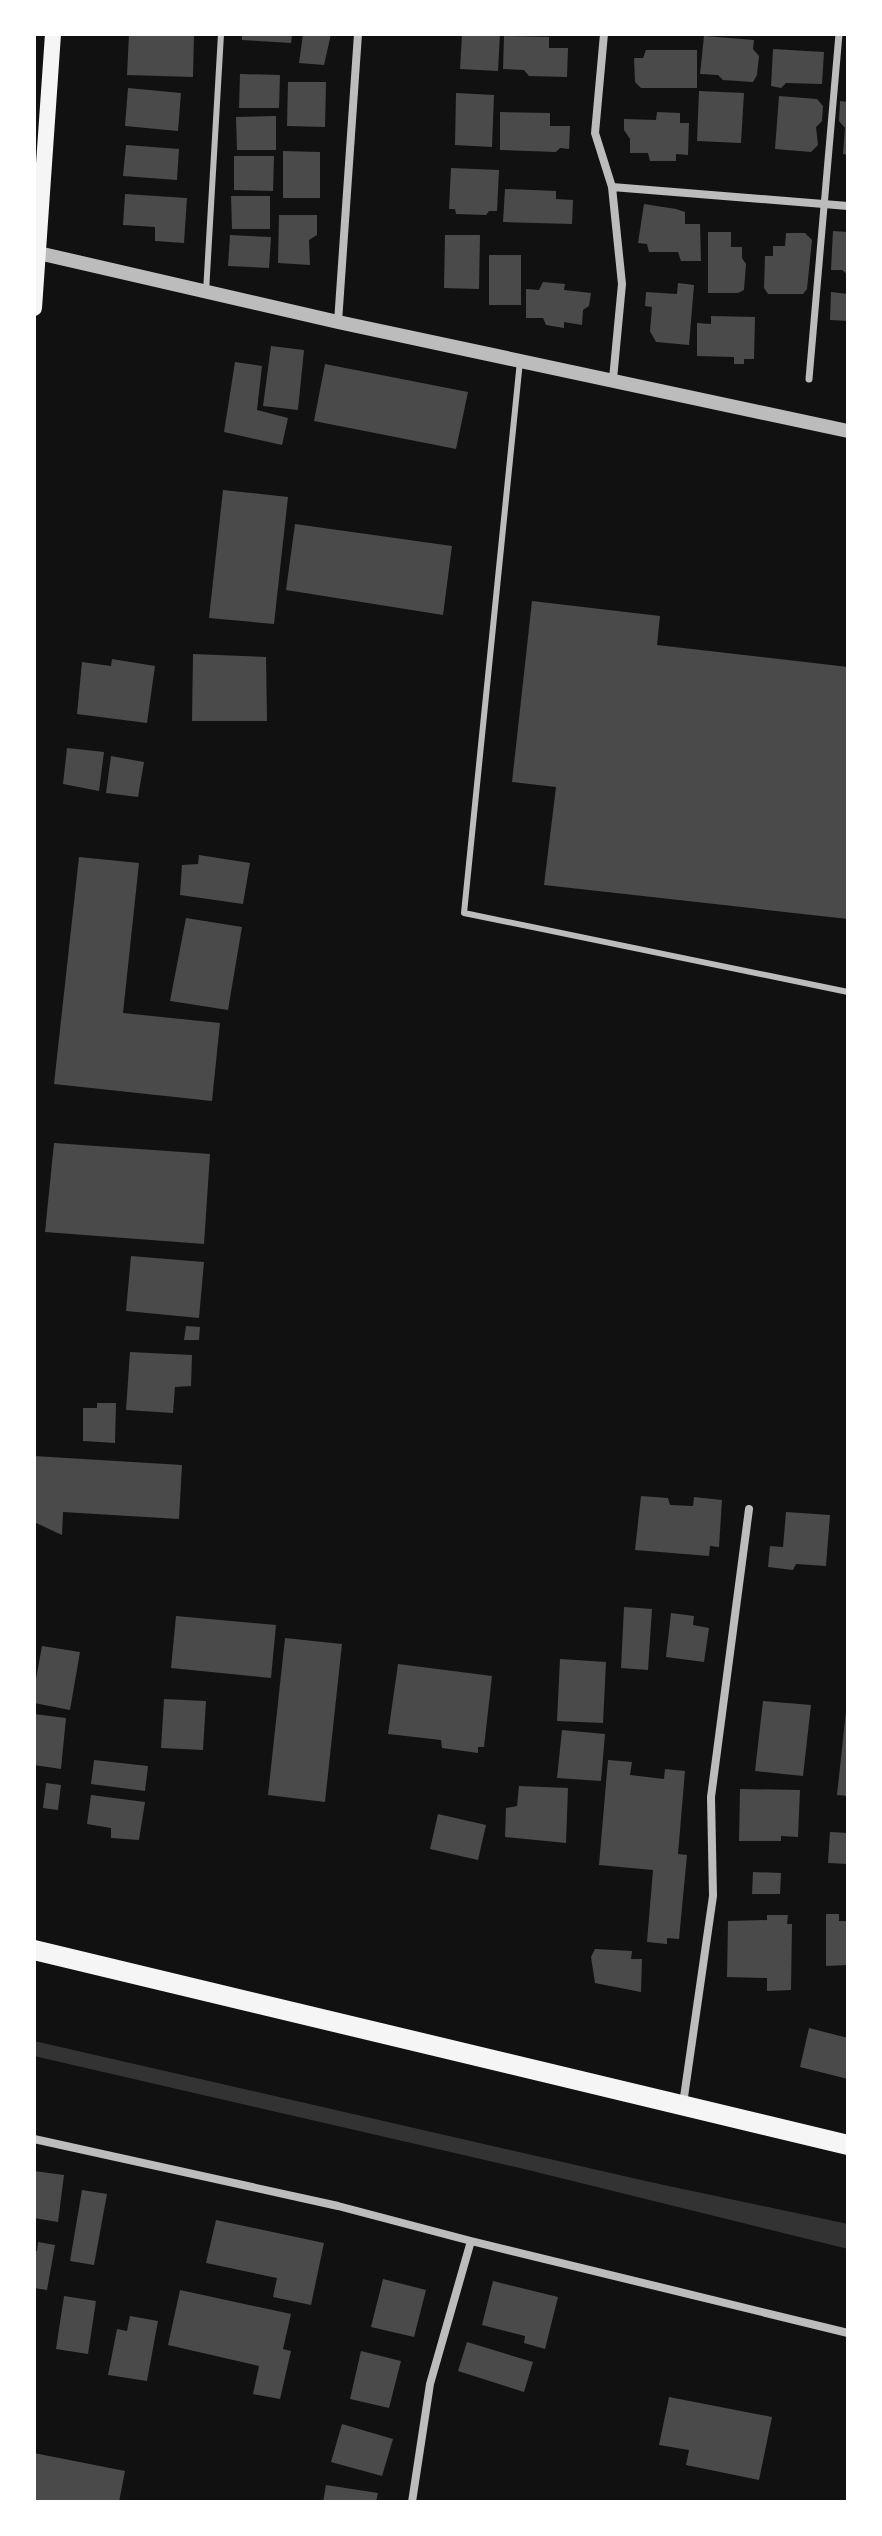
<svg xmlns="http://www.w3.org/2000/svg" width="882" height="2536" font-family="'Varela Round',sans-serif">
<rect width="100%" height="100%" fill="#111"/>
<!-- water -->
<path fill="#333" d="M34 2041 650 2182 848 2224V2249L520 2168 34 2056Z"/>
<!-- building -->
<path fill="#4a4a4a" d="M129 34H194L193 77 127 75Z
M242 34H292L291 43 242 40Z
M303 34H331L324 65 299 63Z
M462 34H500L498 71 460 69Z
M504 36 549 37V48H568L567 77 529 76 524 70 503 69Z
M704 36 754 40 753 49 759 56 757 75 753 82 723 80 718 75 700 74Z
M773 49 824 52 822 84 786 83 781 88 771 86Z
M646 50H697V88H641L635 82 634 58H643Z
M240 74 280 75 279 108H239Z
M288 82H326L325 127 287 126Z
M128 88 181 93 178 131 125 126Z
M699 91 744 93 741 143 697 141Z
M456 93 494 95 492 147 455 145Z
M779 96 817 99 823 106 822 121 816 127 818 145 811 152 775 149Z
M840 101 848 102V155L843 154 845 128 839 121Z
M500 112 550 113V126H570L569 149 560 148 556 152 500 150Z
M657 112 680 113V123H689L688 155 676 154V161H650L648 153H630V139L624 130V119L656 120Z
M276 116V150H237L236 117Z
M126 145 179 149 177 180 123 176Z
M283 151 320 152V198H283Z
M234 156H274L273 191 234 190Z
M451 168 499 170 497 211H489L486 215 456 214 455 209H449Z
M505 189 556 191V199L573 200 572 224 503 222Z
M125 194 187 198 184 243 155 241V227L123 225Z
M231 196H270V229H232Z
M644 204 676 209 685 212V224H700L701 261H681L678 252H649L647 244 638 243Z
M279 215H317V235L309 240 310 265 278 263Z
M833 231 848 232V275L842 270H831Z
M708 232H731V247H742V258L746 264 744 290 738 293H708Z
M786 233H805L812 240 807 289 803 294H768L764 288 765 256H773V246H785Z
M230 235 271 237 269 268 228 266Z
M445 235H480L479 289 444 288Z
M489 255H521V305H489Z
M543 282 565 284 564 290 591 293 589 306 583 310 582 325 564 322V328L546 325 543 318H526V289L539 290Z
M678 283 694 285 689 345 656 342 650 331 652 307 645 306 646 292 677 294Z
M831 292 848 294V321L830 320Z
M711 316 755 317 754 359H744V364H734V357L697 356V323L711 324Z
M271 346 304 350 298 410 263 406Z
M235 362 262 366 257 410 288 418 282 445 224 432Z
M325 364 468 392 456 449 314 421Z
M223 490 288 497 274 624 209 618Z
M295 524 452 546 443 615 286 590Z
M532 601 660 616 657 645 848 667V919L544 885 556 787 512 782Z
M193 654 266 657 267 721H192Z
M112 659 155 666 147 723 77 714 82 662 111 666Z
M67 748 104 752 99 791 63 784Z
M111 756 144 762 138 797 106 793Z
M199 855 250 863 243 904 180 895 182 865 198 864Z
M79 857 139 863 123 1013 220 1023 212 1101 54 1084Z
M186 918 242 927 228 1010 170 1001Z
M54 1143 210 1154 204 1244 45 1232Z
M131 1256 204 1262 199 1318 126 1311Z
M186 1326 200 1327 199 1340H184Z
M130 1352 192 1355 191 1386 175 1387 173 1413 126 1410Z
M97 1403H116L115 1443 83 1441V1408H97Z
M34 1456 182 1465 179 1519 63 1512 62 1535 34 1522Z
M641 1496 668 1498 670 1505 693 1506 694 1497 722 1500 719 1547 710 1546 709 1556 635 1550Z
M786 1512 830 1515 826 1566 796 1564 793 1570 768 1567 770 1546 783 1547Z
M624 1607 652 1609 648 1670 621 1668Z
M671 1613 694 1616 693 1625 709 1628 704 1662 666 1657Z
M176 1616 276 1625 271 1678 171 1668Z
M285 1638 342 1644 325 1802 268 1795Z
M42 1646 80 1652 70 1710 34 1703V1690Z
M560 1659 606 1662 603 1723 557 1721Z
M398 1664 492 1676 484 1747H478V1753L442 1748 441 1740 388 1734Z
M164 1699 206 1701 203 1750 161 1748Z
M763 1701 811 1705 803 1776 755 1771Z
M846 1711H848V1796L837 1795Z
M34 1714 66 1718 61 1769 34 1765Z
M562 1730 605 1734 601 1781 557 1778Z
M94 1760 148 1766 145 1791 91 1784Z
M608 1760 632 1762 630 1775 664 1779 665 1769 685 1771 678 1854 687 1855 679 1939 667 1938V1944L647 1942 653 1870 599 1865Z
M46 1783 61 1785 58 1810 43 1808Z
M519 1786 568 1788 566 1843 505 1837 506 1808 517 1806Z
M740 1789 800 1790 798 1837 781 1836V1841H739Z
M91 1795 145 1802 139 1840 111 1838V1828L87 1824Z
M438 1814 486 1825 478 1860 430 1849Z
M830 1832 848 1833V1864L828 1863Z
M753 1872 781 1873 780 1894H752Z
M826 1914H839V1921H848V1965L826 1966Z
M767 1915H788L787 1924H792L791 1990 767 1991V1978L727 1977 728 1921 767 1920Z
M595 1949 632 1951 631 1959H642L641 1992 595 1983 591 1957Z
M809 2028 848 2038V2079L800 2067Z
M34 2171 64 2175 58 2222 34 2218Z
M82 2190 107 2194 94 2265 70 2261Z
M216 2220 324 2243 311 2305 273 2297 277 2278 206 2263Z
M38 2242 55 2245 47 2290 34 2288V2251H37Z
M383 2279 426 2290 414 2337 371 2327Z
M493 2281 558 2297 545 2349 524 2343 525 2336 482 2325Z
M180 2290 291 2314 283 2349 291 2351 280 2399 253 2394 259 2366 168 2345Z
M64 2296 96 2301 88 2354 56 2349Z
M130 2316 158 2321 147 2381 108 2375 117 2329 127 2331Z
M467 2342 533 2362 524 2392 458 2371Z
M361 2351 401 2361 389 2408 350 2399Z
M669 2397 772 2417 759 2480 686 2465 689 2450 659 2445Z
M342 2424 393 2439 382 2476 331 2462Z
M34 2453 125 2471 119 2502 34 2501Z
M326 2485 378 2493 376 2502H323Z"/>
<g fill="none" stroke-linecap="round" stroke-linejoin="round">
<!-- service -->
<path stroke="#bcbcbc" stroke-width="6" d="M206 292 221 34
M520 361 464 913 848 992"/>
<!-- pedestrian -->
<path stroke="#bcbcbc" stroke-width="7" d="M809 379 839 34"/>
<!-- minor -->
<path stroke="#bcbcbc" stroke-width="8" d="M604 34 595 133 612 187 622 284 613 379
M612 187 848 206
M338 322 358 34
M683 2104 713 1896 711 1797 749 1509
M34 2139 338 2206 471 2241 848 2333
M412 2502 430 2384 471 2241"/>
<!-- tertiary -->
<path stroke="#bcbcbc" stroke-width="14" d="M34 252 338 322 848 431"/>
<!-- secondary -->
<path stroke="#f5f5f5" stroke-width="16" d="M34 308 53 34"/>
<!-- primary -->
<path stroke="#f5f5f5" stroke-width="20" d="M34 1950 848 2145"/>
</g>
<!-- border -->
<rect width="882" height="2536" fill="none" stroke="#ffffff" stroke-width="72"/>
</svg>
